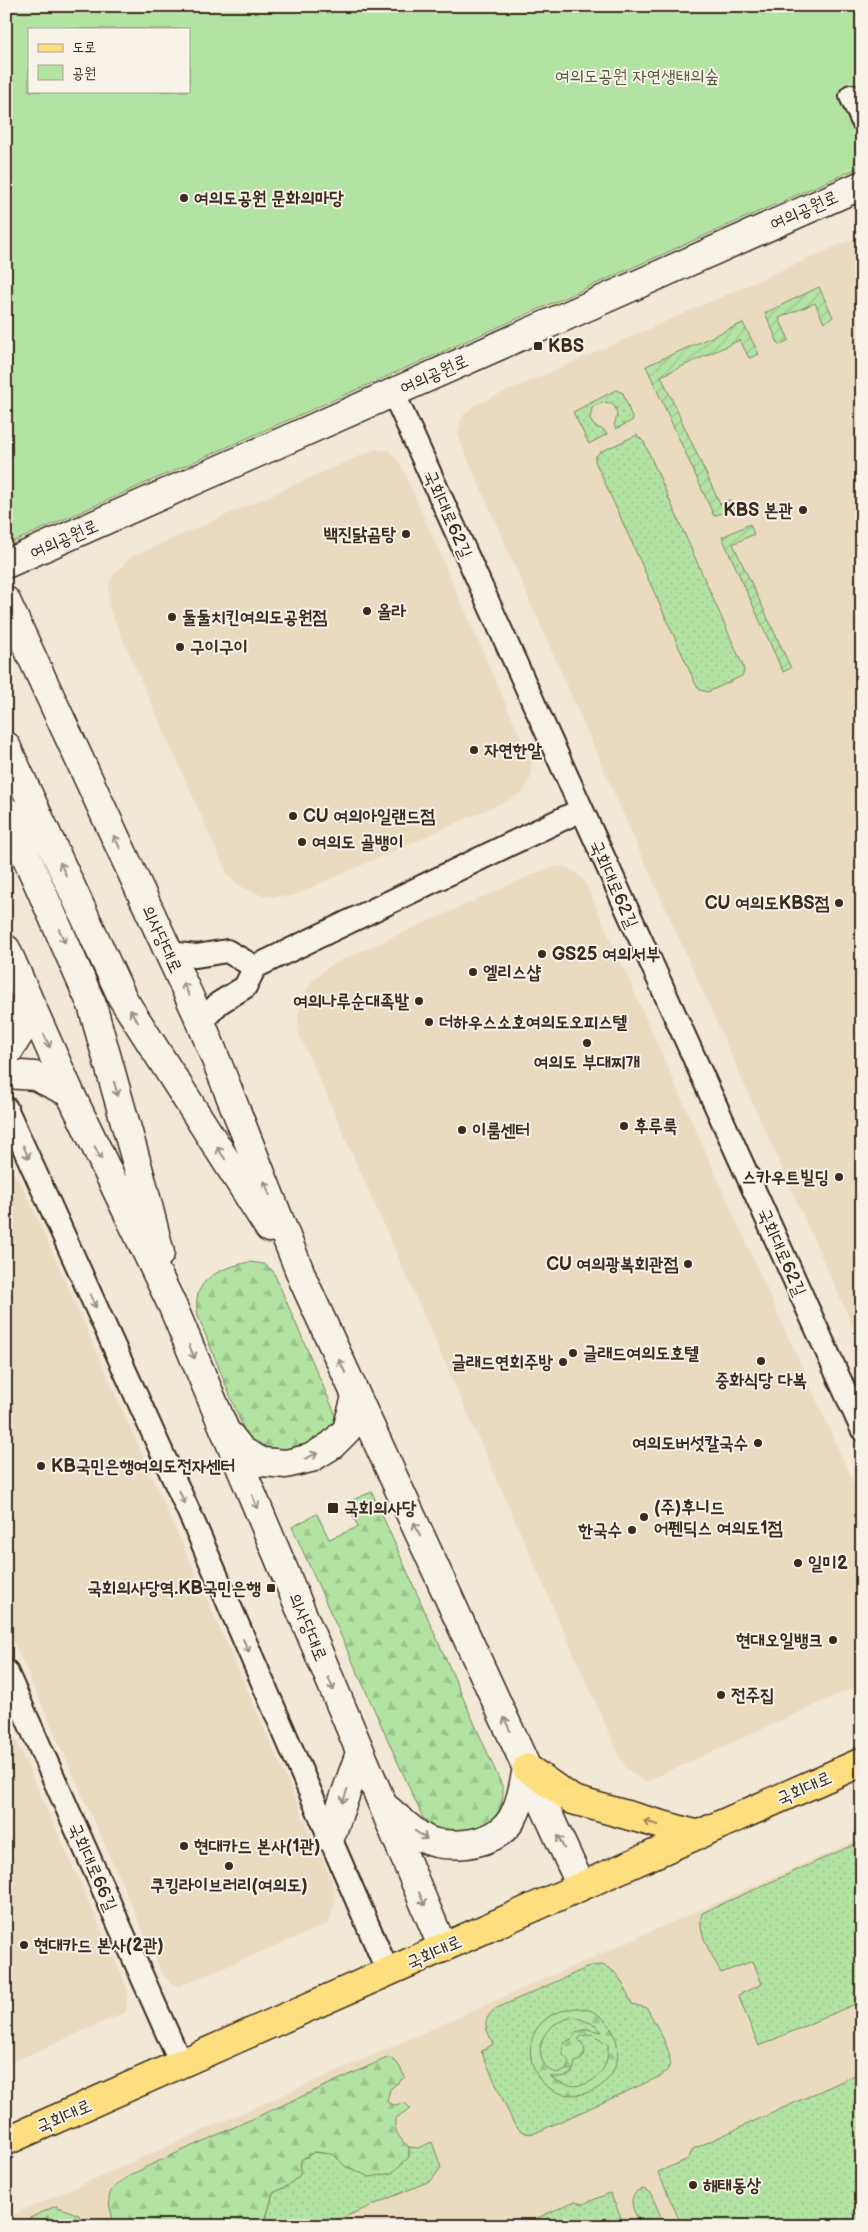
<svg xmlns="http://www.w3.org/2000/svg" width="868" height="2232" font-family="'Balsamiq Sans','Poor Story',sans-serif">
<defs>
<pattern id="grass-dots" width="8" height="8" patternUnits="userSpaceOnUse" patternTransform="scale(1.25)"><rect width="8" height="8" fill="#b3e3a3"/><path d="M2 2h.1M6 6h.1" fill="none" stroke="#9bc38c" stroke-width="1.8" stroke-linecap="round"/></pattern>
<pattern id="forest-firs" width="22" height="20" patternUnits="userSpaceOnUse" patternTransform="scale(1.25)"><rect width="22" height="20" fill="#b3e3a3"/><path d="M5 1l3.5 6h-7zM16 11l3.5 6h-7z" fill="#9bc38c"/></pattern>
<pattern id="garden-furrows" width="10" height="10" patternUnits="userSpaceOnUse" patternTransform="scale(1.25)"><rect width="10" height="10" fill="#b3e3a3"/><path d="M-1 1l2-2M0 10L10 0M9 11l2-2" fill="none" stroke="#9bc38c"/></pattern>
</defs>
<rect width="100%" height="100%" fill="#f1e8d6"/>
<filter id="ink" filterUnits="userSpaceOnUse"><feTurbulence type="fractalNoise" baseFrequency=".02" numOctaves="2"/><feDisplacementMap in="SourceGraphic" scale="10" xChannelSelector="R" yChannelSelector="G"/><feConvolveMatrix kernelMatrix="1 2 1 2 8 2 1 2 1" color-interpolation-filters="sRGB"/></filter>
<g filter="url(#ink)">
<!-- built -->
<path fill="#eadbc0" d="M862 235V1339L854 1329 632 834 458 437 461 418 473 406Z
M375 449 389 451 400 463 531 761V777L523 792 513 798 292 896 272 897 260 895 242 887 228 876 108 606 109 584 115 573 131 557Z
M564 866 575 872 584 880 862 1502V1684L645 1782 627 1769 621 1760 300 1036 298 1016 304 995 313 980 331 965 543 870 552 867Z
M6 1164 21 1183 55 1258 332 1881 335 1900 330 1923 178 1987 171 1983 162 1973 6 1625Z
M6 1718 128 1989 126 2012 6 2065Z
M862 1838V2226H6V2218Z"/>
<!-- grass -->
<path fill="url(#grass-dots)" stroke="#778660" d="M616 390 623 393 633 420 616 429 614 425C623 406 608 395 592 408L590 419 594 426 604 430 607 434 589 444 573 412Z
M637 435 644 442 743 666 744 672 742 676 708 692 700 690 696 685 595 461V457L600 452Z
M862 1841V2001L759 2046 738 1995 762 1984 753 1961 721 1973C713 1956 696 1933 702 1913Z
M601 1965C620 1970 624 1987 632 2004L647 2008C653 2020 672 2050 670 2063 669 2069 666 2072 661 2076L535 2133C524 2135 519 2131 513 2122L481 2051 493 2044C486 2028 480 2020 497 2008L591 1966Z
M862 2072V2226H682L658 2172 688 2159 693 2149Z
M432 2142 441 2167 432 2180 323 2226H264L273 2193 287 2186 301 2160 314 2152 333 2154 345 2166 409 2157V2147L418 2148Z
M644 2189 651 2194 665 2226H641C636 2214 626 2202 637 2191Z
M610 2193 625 2226H520L575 2201 583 2204Z"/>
<!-- forest -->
<path fill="url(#forest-firs)" stroke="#778660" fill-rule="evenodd" d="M249 1262 264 1264 273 1271 334 1411 336 1423 321 1442 276 1455 248 1440 198 1316C190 1279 219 1269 249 1262Z
M372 1492 503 1788C504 1802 498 1819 485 1826 475 1832 446 1834 435 1828 431 1826 427 1821 423 1818L292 1527 317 1514 329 1539 358 1527 347 1502Z
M577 2008C582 2009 588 2009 592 2011 618 2023 626 2058 608 2079 601 2087 593 2092 582 2094 524 2105 505 2014 577 2008ZM575 2017 596 2025 602 2032 586 2029 576 2032 572 2039C564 2041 561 2047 563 2055L569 2061 567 2069C541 2088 520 2026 575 2017ZM592 2034 608 2044C611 2078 579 2099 550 2076 561 2078 574 2078 575 2062 588 2059 587 2047 578 2039L582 2036Z
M389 2057 398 2064 405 2077 390 2089 387 2102 394 2105 405 2103 410 2108 395 2119C394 2132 399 2138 409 2147V2157L392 2173 370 2177 345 2166 333 2154 314 2152 301 2160 300 2175 287 2186 273 2193 264 2226H115L113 2224C113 2215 109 2208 109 2200 108 2184 134 2174 146 2167Z
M56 2206 79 2215 82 2226H12Z"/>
<!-- park -->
<path fill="#b3e3a3" stroke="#778660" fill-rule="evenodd" d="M6 6H862V166L6 545ZM29 29H189V91H29Z"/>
<!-- garden -->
<path fill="url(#garden-furrows)" stroke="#778660" d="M819 287 833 317 824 323 815 303 779 318 789 340 779 345 765 313Z
M743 323 759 354 749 358 740 340 661 376 720 504 730 500 734 508 714 516 646 366Z
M750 524 754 534 733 544 791 668 783 672 722 537Z"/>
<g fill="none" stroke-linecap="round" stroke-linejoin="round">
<defs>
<path id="street" d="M851 96 862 120
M393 392 862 1429
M168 953 196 956 227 951 255 967
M201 1022 219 1003 245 987 255 967 581 810
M6 1108 192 1519 388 1972
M6 1671 181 2064"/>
<path id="secondary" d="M6 564 862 185
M6 601 201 1022 304 1282 581 1886
M6 746 123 999 269 1228
M6 811 92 1005 142 1182 160 1253
M6 949 70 1093 173 1307 443 1948
M6 1055 23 1028 26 995
M6 1074 35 1076 70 1093
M230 1436 242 1451 262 1462 286 1464 311 1458 332 1445 347 1430 356 1397
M386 1808C398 1818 411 1831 425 1839 436 1845 454 1845 466 1844 514 1838 519 1810 527 1768
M330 1838 360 1753"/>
<path id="primary" d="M527 1768 573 1800 698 1835
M6 2141 862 1762"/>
</defs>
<!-- street casing -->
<use href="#street" stroke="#3b2a1e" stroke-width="26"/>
<!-- secondary casing -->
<use href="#secondary" stroke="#3b2a1e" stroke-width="31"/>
<!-- primary casing -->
<use href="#primary" stroke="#3b2a1e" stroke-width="31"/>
<!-- street -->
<use href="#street" stroke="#f7f3e8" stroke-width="22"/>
<!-- secondary -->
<use href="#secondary" stroke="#f7f3e8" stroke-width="28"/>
<!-- primary -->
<use href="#primary" stroke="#fedf80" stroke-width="28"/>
</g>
<!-- one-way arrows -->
<defs><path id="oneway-shaft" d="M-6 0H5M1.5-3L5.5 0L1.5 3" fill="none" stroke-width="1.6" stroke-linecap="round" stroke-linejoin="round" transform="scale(1.25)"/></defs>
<g stroke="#998e83">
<use href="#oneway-shaft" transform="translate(117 842) rotate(-115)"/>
<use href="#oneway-shaft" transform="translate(63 869) rotate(-115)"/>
<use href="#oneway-shaft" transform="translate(62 936) rotate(66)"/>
<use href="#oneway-shaft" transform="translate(186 989) rotate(-116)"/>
<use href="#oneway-shaft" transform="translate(134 1016) rotate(-123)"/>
<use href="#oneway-shaft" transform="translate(47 1041) rotate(66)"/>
<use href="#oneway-shaft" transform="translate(116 1089) rotate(74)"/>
<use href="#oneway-shaft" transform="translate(26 1152) rotate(66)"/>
<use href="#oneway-shaft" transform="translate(98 1153) rotate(64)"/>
<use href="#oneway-shaft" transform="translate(221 1153) rotate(-123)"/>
<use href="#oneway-shaft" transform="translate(267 1188) rotate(-111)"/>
<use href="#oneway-shaft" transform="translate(93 1301) rotate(66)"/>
<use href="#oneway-shaft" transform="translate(192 1352) rotate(67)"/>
<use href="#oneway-shaft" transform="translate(342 1366) rotate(-115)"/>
<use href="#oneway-shaft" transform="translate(311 1456) rotate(-24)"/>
<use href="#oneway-shaft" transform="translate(182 1497) rotate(66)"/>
<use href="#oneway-shaft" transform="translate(255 1502) rotate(67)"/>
<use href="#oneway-shaft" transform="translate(417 1529) rotate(-115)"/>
<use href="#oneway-shaft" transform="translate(246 1646) rotate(67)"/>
<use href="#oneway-shaft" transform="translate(331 1684) rotate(67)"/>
<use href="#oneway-shaft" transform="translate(507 1724) rotate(-115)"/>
<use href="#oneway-shaft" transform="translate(345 1796) rotate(109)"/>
<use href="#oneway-shaft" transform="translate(421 1835) rotate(35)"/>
<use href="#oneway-shaft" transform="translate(561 1842) rotate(-115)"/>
<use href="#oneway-shaft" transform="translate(422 1899) rotate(67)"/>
</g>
<use stroke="#9c844f" href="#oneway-shaft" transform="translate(651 1823) rotate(-164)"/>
</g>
<!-- markers -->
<g fill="#3b2a1e" stroke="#f7f3e8" stroke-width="2">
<circle cx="184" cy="198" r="5"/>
<rect x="533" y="341" width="10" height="10" rx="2.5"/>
<circle cx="803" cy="510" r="5"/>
<circle cx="406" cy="534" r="5"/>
<circle cx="367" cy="611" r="5"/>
<circle cx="172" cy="617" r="5"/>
<circle cx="180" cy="647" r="5"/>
<circle cx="474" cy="750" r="5"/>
<circle cx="293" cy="816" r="5"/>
<circle cx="302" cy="842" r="5"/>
<circle cx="839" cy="903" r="5"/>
<circle cx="542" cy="954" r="5"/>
<circle cx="473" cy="972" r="5"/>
<circle cx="419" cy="1001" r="5"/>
<circle cx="429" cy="1022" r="5"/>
<circle cx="587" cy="1043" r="5"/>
<circle cx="624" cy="1126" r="5"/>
<circle cx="462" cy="1130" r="5"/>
<circle cx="839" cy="1177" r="5"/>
<circle cx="688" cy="1264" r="5"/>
<circle cx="573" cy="1353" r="5"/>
<circle cx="761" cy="1361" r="5"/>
<circle cx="563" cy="1362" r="5"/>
<circle cx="758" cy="1443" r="5"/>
<circle cx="41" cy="1466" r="5"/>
<rect x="327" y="1502" width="12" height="12" rx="2.5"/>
<circle cx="644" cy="1517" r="5"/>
<circle cx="632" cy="1530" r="5"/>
<circle cx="798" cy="1563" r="5"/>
<rect x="266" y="1583" width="10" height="10" rx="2.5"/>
<circle cx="833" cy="1640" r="5"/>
<circle cx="721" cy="1695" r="5"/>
<circle cx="184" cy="1846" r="5"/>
<circle cx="229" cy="1866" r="5"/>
<circle cx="24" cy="1945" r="5"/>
<circle cx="693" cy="2185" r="5"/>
</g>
<g text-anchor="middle" stroke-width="4" stroke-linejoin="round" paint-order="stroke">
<!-- park labels -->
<g font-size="18" fill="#59583f" stroke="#f7f3e8">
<text x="637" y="82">여의도공원 자연생태의숲</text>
</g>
<!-- poi labels -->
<g font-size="18" font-weight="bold" fill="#3b2a1e" stroke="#f7f3e8" text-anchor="start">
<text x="194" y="204">여의도공원 문화의마당</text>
<text x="548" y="352">KBS</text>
<text x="793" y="516" text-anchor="end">KBS 본관</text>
<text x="396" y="540" text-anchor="end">백진닭곰탕</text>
<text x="377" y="617">올라</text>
<text x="182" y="623">둘둘치킨여의도공원점</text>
<text x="190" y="653">구이구이</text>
<text x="484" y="756">자연한알</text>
<text x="303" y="822">CU 여의아일랜드점</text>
<text x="312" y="848">여의도 골뱅이</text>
<text x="829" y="909" text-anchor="end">CU 여의도KBS점</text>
<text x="552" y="960">GS25 여의서부</text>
<text x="483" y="978">엘리스샵</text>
<text x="409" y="1007" text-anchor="end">여의나루순대족발</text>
<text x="439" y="1028">더하우스소호여의도오피스텔</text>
<text x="587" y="1068" text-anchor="middle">여의도 부대찌개</text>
<text x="634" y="1132">후루룩</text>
<text x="472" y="1136">이룸센터</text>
<text x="829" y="1183" text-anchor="end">스카우트빌딩</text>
<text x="678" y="1270" text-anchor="end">CU 여의광복회관점</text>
<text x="583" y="1359">글래드여의도호텔</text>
<text x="553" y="1368" text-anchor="end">글래드연회주방</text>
<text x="761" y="1386" text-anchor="middle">중화식당 다복</text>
<text x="748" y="1449" text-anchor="end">여의도버섯칼국수</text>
<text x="51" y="1472">KB국민은행여의도전자센터</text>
<text x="654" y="1513">(주)후니드<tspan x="654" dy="21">어펜딕스 여의도1점</tspan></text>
<text x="344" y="1514">국회의사당</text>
<text x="622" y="1536" text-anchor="end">한국수</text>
<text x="808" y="1569">일미2</text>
<text x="261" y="1594" text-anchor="end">국회의사당역.KB국민은행</text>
<text x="823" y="1646" text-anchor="end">현대오일뱅크</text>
<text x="731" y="1701">전주집</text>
<text x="194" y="1852">현대카드 본사(1관)</text>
<text x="229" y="1891" text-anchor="middle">쿠킹라이브러리(여의도)</text>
<text x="34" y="1951">현대카드 본사(2관)</text>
<text x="703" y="2191">해태동상</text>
</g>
<!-- street labels -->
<g font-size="18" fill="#3b2a1e" stroke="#f7f3e8">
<text transform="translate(804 210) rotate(-24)" y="6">여의공원로</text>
<text transform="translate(434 374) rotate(-24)" y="6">여의공원로</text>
<text transform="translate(448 514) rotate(66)" y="6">국회대로62길</text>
<text transform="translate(64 539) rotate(-24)" y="6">여의공원로</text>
<text transform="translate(614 884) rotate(66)" y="6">국회대로62길</text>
<text transform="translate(162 939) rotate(65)" y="6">의사당대로</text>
<text transform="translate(782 1252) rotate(66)" y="6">국회대로62길</text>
<text transform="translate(308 1627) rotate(67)" y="6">의사당대로</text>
<text transform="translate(804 1788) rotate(-24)" y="6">국회대로</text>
<text transform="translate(93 1867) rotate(66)" y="6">국회대로66길</text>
<text transform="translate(434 1952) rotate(-24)" y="6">국회대로</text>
<text transform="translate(64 2116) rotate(-24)" y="6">국회대로</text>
</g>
</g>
<!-- margin -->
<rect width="868" height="2232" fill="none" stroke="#f7f3e8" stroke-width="25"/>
<rect x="12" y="12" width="843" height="2207" fill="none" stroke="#3b2a1e" stroke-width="2" filter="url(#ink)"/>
<!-- legend -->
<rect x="28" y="28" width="162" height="65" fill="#f7f3e8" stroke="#aca397"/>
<rect x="38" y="44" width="25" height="8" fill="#fedf80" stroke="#aca397"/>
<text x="72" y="52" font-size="15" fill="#3b2a1e">도로</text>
<rect x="38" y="65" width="25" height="15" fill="#b3e3a3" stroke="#aca397"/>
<text x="72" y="78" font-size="15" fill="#3b2a1e">공원</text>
</svg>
